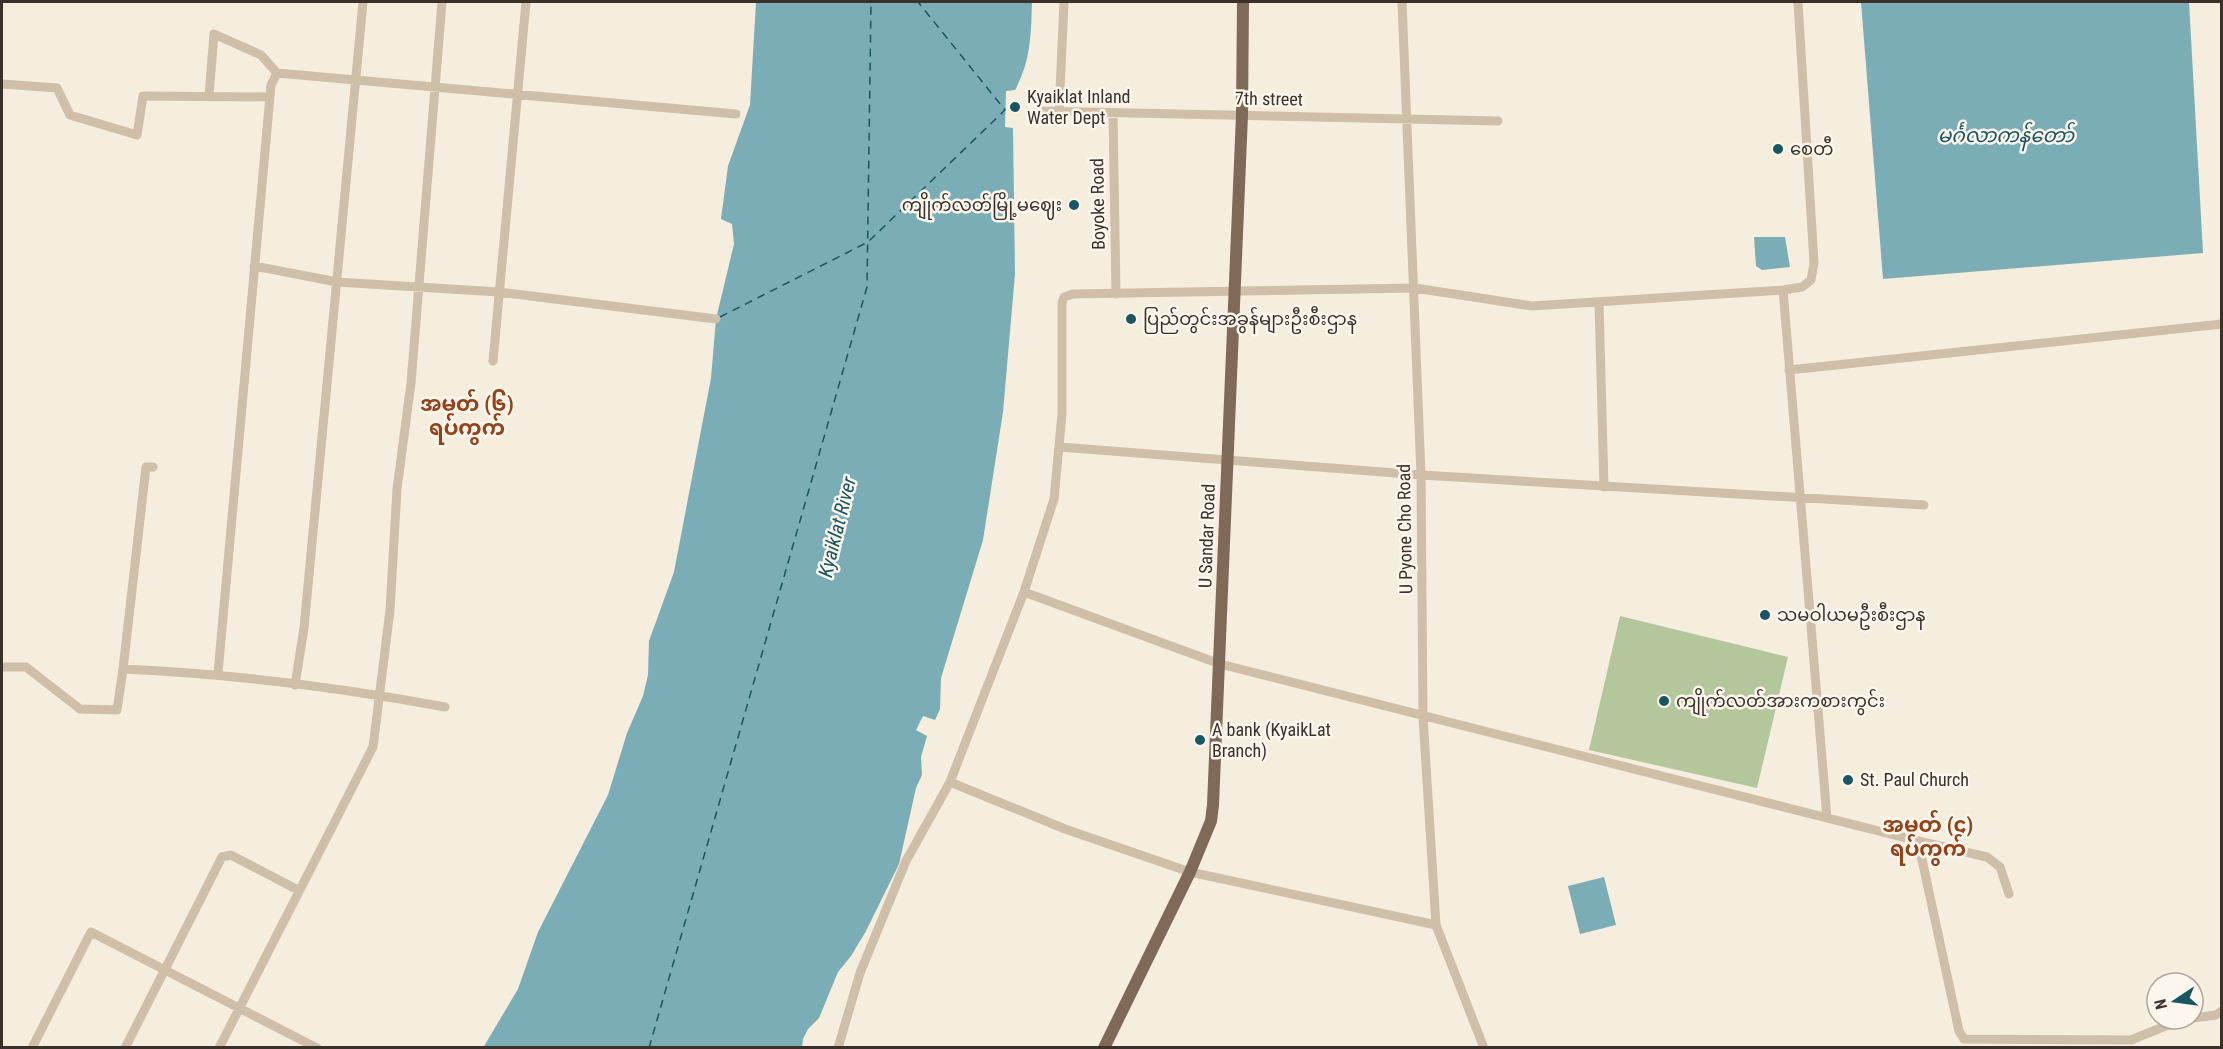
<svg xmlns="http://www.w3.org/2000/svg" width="2223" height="1049" font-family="'Roboto Condensed','Noto Sans Myanmar',sans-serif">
<rect width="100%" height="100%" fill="#f5edde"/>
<!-- green -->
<path fill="#b4c69c" d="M1620 616 1788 657 1757 788 1589 750Z"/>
<!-- water -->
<path fill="#7aadb5" d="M756 2H1032C1031 34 1031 61 1015 90L1006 91 1005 127 1013 128 1015 274 1003 412 983 540 941 678 940 709 935 720 923 716 916 730 927 736 921 757 922 775 916 788 899 864 866 931 851 956 838 972 819 1018 808 1029 803 1039 802 1047 483 1048 518 989 538 932 608 795 627 733 643 696 648 675 649 641 674 572 711 378 716 319 734 244 732 224 721 219 728 166 750 105Z
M1861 2H2189L2203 253 1883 279Z
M1754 237H1785L1790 267 1762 270 1756 266Z
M1604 877 1616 925 1580 934 1568 886Z"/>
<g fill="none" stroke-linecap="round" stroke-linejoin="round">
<!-- ferry -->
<path stroke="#1a5662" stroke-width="1.5" stroke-dasharray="8 6" stroke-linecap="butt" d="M720 317 868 242 1005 110 918 2
M649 1048 867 287 871 2"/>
<!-- minor -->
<path stroke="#cfbea8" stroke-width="9" d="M1402 2 1421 475 1423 717 1436 925 1484 1048
M2 84 57 88 70 115 137 135 143 96 270 97
M209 95 214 34 261 55 277 73
M1038 111 1498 121
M1059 112 1064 2
M1113 113 1116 294
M254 266 337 282 499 292 716 319
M1783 290 1827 818
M1599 302 1604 487
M493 361 526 2
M1789 370 2222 324
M1060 447 1421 475 1924 505
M153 467H146L123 669C231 674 339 687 445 707
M1024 592 1220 664 1918 841 1959 1031 1964 1039 2131 1040 2183 1019
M2 667H26L80 709 117 710 123 669
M218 673 271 85 277 73 736 114
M295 685 304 628 363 2
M950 782 1065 829 1190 872 1436 925
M1918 841 1987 857 2000 867 2009 894
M2193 1018 2216 1015 2222 1011
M32 1048 91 932 317 1048
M125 1048 222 857 231 855 298 890
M219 1048 373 747 390 610 397 489 411 383 442 2
M838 1048 860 973 906 861 950 782 1024 592 1054 499 1062 414V303L1064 297 1073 294 1415 288 1532 306 1783 290 1802 287 1811 280 1814 263 1798 2"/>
<!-- major -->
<path stroke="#7f6959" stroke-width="12" d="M1104 1048 1190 872 1211 821 1213 805 1242 115 1243 2"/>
</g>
<!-- markers -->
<g fill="#1a5662" stroke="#fcf6ec" stroke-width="2">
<circle cx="1015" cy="107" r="6"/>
<circle cx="1778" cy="149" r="6"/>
<circle cx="1074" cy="205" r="6"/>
<circle cx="1131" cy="319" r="6"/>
<circle cx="1765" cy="615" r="6"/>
<circle cx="1664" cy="701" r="6"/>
<circle cx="1200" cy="740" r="6"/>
<circle cx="1848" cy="780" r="6"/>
</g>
<g text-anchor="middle" stroke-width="5" stroke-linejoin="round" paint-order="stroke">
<!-- poi labels -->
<g font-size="18" fill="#3b3129" stroke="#fcf6ec" text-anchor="start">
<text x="1027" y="103">Kyaiklat Inland<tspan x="1027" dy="21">Water Dept</tspan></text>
<text x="1790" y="155">စေတီ</text>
<text x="1062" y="211" text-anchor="end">ကျိုက်လတ်မြို့မဈေး</text>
<text x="1143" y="325">ပြည်တွင်းအခွန်များဦးစီးဌာန</text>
<text x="1777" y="621">သမဝါယမဦးစီးဌာန</text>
<text x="1676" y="707">ကျိုက်လတ်အားကစားကွင်း</text>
<text x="1212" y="736">A bank (KyaikLat<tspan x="1212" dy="21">Branch)</tspan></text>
<text x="1860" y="786">St. Paul Church</text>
</g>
<!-- street labels -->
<g font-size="18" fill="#3b3129" stroke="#fcf6ec">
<text transform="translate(1269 99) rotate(1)" y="6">7th street</text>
<text transform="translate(1098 204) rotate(-91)" y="6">Boyoke Road</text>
<text transform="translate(1405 529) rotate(-91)" y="6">U Pyone Cho Road</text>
<text transform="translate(1207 536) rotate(-88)" y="6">U Sandar Road</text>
</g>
<!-- water labels -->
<g font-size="20" font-style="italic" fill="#1a5662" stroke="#fcf6ec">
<text x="2006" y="142">မင်္ဂလာကန်တော်</text>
<text transform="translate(837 527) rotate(-76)" y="7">Kyaiklat River</text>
</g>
<!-- quarter labels -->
<g font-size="21" font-weight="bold" fill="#93421a" stroke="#fcf6ec">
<text x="467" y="411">အမှတ် (၆)<tspan x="467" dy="24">ရပ်ကွက်</tspan></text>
<text x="1928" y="832">အမှတ် (၄)<tspan x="1928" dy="24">ရပ်ကွက်</tspan></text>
</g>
</g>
<!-- border -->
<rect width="2223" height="1049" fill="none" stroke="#3b3129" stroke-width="6"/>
<!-- north arrow -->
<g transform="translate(2175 1001) rotate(257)"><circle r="28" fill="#fcf6ec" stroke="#afa79e" stroke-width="1.5"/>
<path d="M0-4.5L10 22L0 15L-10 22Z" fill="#1a5662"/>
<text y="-9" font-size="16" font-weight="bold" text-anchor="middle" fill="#3b3129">N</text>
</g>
</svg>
